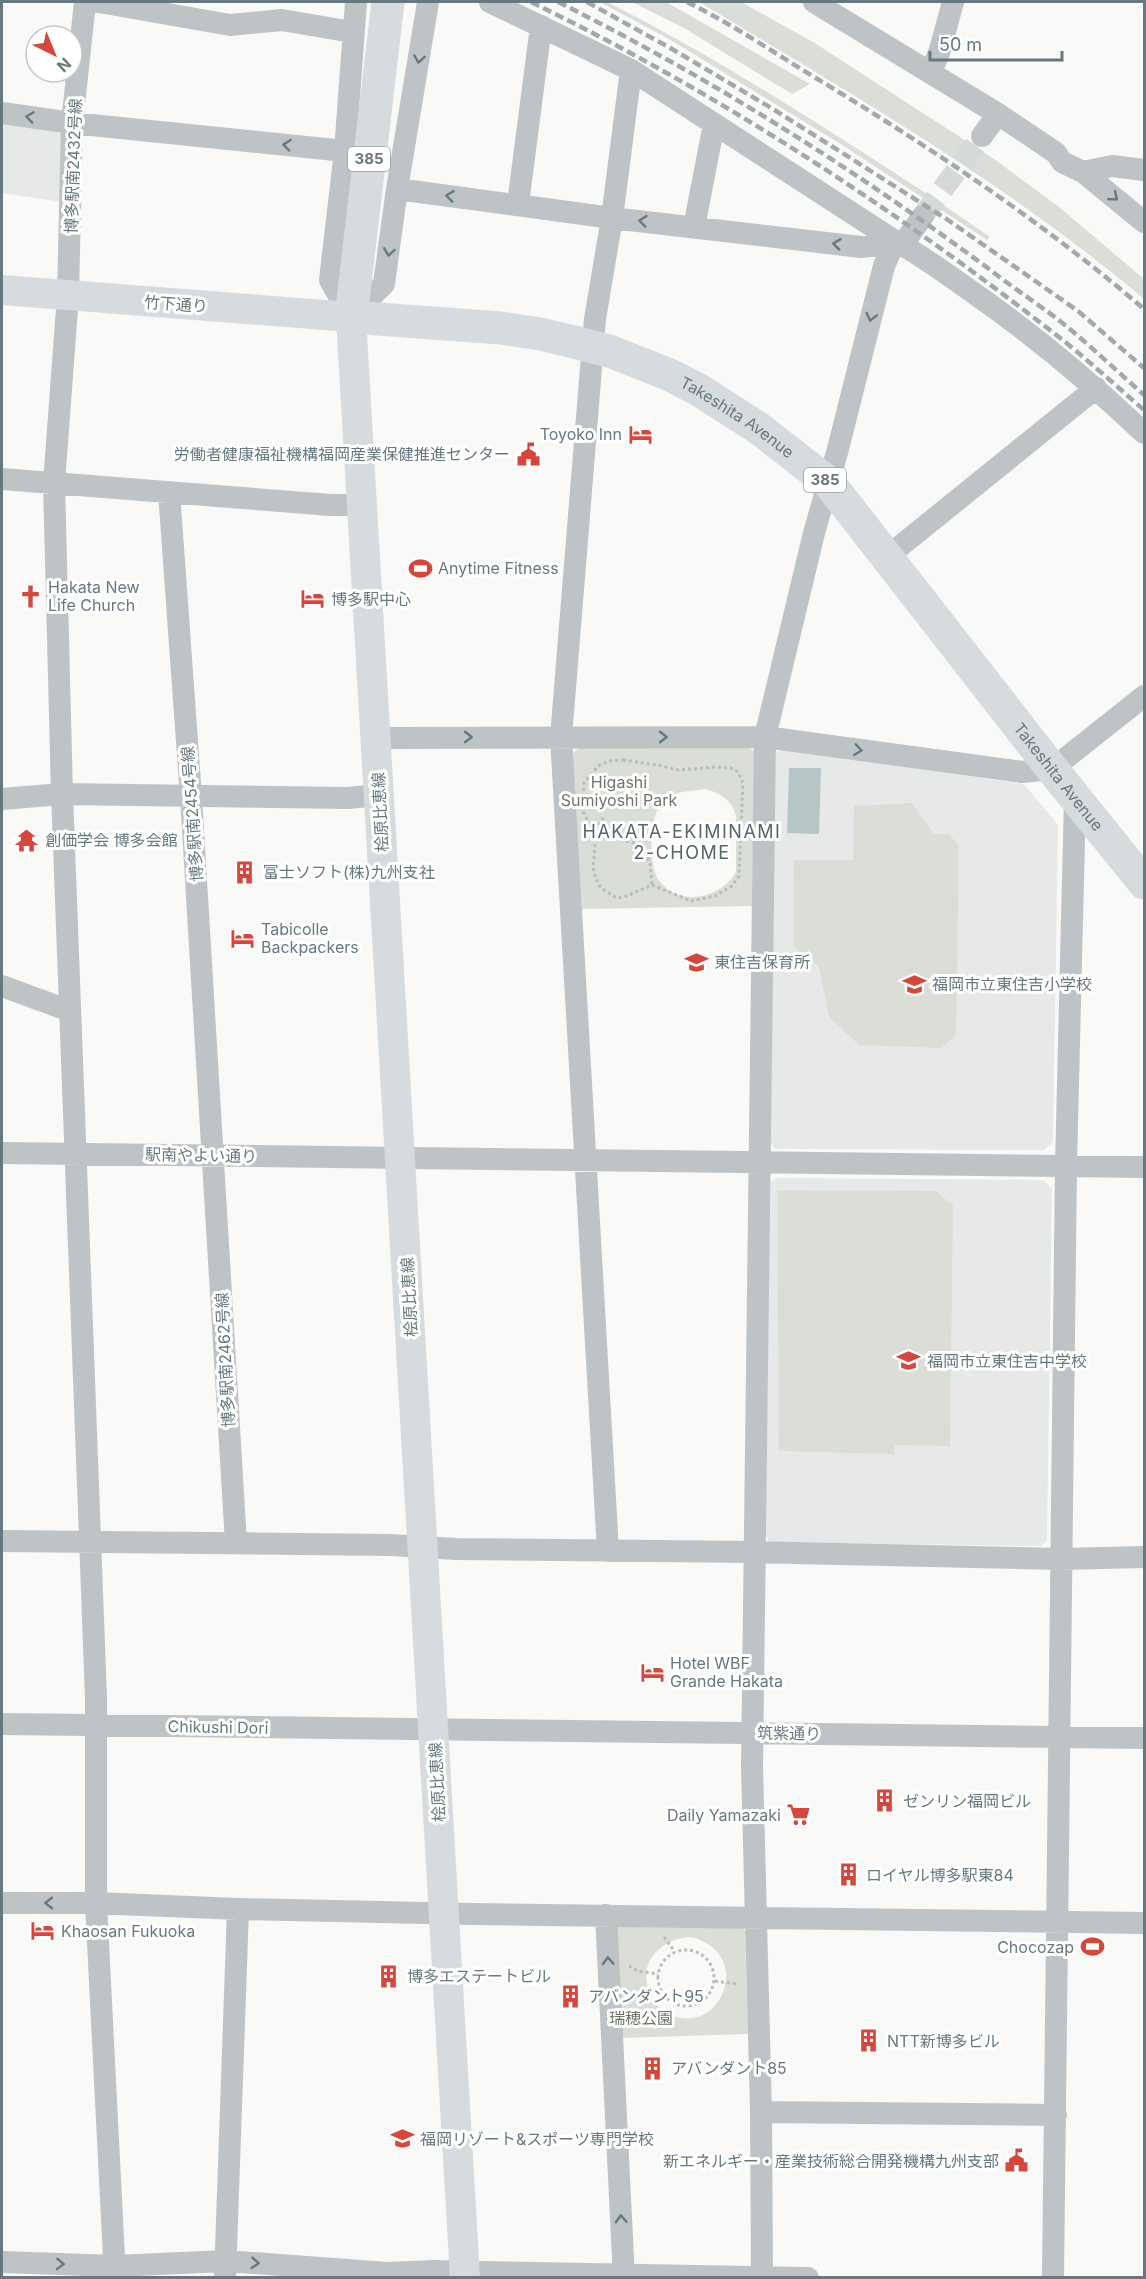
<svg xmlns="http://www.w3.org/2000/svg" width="1146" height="2279" font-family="Inter,'Noto Sans JP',sans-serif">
<rect width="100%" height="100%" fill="#f9f9f7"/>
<!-- built -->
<path fill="#e7e9e8" d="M2 121 64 130 62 202 2 193Z
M781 749 1024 784 1058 825 1053 1142 1044 1150 776 1149 770 1143 775 754Z
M777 1178 1043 1180 1052 1189 1047 1540 1041 1546 769 1542 765 1533 770 1183Z"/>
<!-- green -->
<path fill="#daded7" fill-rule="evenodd" d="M600 2H607C679 38 748 80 817 123 875 160 933 197 990 237L987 240 847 148 674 42Z
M632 2H666L810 84 792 94 684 28Z
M699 2H741L813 42 994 159 1059 207 1144 279V299C1008 184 852 94 699 2Z
M748 747 755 752 752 906 582 909 572 754 579 748ZM705 789C720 793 732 800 736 816V872C721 899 677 908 658 879 648 863 649 811 665 799 676 791 692 791 705 789Z
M912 803 934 834H949L959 846 956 1035 941 1048 859 1045 829 1017 819 967 793 946 794 860H853L854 806Z
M777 1190 935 1191 953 1205 950 1446 895 1445 894 1454 779 1451Z
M620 1925 741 1927 745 1931 748 2034 621 2038 615 1930ZM691 1937C757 1954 719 2041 667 2013 657 2008 651 1999 648 1988 639 1959 664 1938 691 1937Z"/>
<!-- water -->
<path fill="#b6c5c6" d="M789 768H821L819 834 787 833Z"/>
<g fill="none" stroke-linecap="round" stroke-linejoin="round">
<!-- minor-tunnel -->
<path stroke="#d4d9d9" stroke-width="22" stroke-dasharray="22 11" stroke-linecap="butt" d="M923 216 982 136"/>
<!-- path -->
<path stroke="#b9bdbf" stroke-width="3" stroke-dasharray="3 3" stroke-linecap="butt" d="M623 760 657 765 678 770 715 767 731 768 738 772 743 783 739 876 732 886 715 896 691 901 652 885 622 898 615 897 601 888 596 879 593 868 596 834 583 812 584 783 598 766 609 761Z
M595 830 605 816
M596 833 595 830 609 836 641 845 650 863 652 885
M732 838 742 839
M647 857 656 855
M664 1937 675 1952
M658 1978a28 28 0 1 1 56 0a28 28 0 1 1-56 0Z
M629 1966 638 1971 658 1974
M715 1981 738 1984"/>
<!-- minor -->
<path stroke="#bec4c6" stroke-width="22" d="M85 2 72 123 68 295 54 483 62 794 96 1698V1903L115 2278
M99 2 230 25 282 20 352 32
M356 2 345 151 330 280 351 317 384 284 397 189 428 2
M490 2 631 70 895 241C921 255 944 272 968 289 1030 332 1089 381 1144 433
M814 2 998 114 1056 153 1062 162 1083 172 1144 222
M931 72 940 50 953 2
M2 113 72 123 345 151
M982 136 998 114
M1083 172 1112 166 1144 170
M397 189 612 218 861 247 905 241 923 216
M518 204 541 26
M694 227 714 124
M2 479 331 505H361
M169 492 191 797 236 1543
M888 556 1096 388
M376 738 765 737 1022 772 1052 769 1144 696
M2 799 62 794 348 798 379 795
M2 986 70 1011
M2 1153 1144 1167
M2 1541 391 1545 456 1549 754 1552 1061 1559 1144 1557
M608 1551 561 737 595 319 612 218 631 70
M2 1724 1144 1738
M2 1903H96L238 1909 472 1914 1144 1923
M606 1915 624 2278
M761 2112 1056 2115
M2 2262 115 2266 226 2261 387 2273 433 2271 808 2278
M225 2278 238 1909
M762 2278 761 2112 752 1767 765 737 814 533 838 449 884 266 895 241
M1053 2278 1066 1165 1075 798"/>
<!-- major -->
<path stroke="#d6dbde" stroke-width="30" d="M2 290 351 317 465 2278"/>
<!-- highway -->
<path stroke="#d6dbde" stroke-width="33" id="s1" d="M388 2 351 317 501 328 540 334 574 342 612 352 670 375 699 390 757 427 829 483 1052 769 1144 883"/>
<!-- rail -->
<path stroke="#a1a9ad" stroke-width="4.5" stroke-dasharray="9 4.5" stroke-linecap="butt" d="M531 2C717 92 892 207 1055 334 1086 358 1115 385 1144 410
M558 2C711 78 856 170 993 272 1017 291 1043 307 1066 326 1093 348 1118 372 1144 395
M587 2 672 49 773 109 948 220 1078 311 1144 368
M687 2C734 25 779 56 824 83 936 151 1045 224 1144 309"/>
</g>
<!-- one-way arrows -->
<defs><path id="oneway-chevron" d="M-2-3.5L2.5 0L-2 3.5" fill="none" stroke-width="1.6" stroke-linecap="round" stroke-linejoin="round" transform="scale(1.5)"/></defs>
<g stroke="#667980">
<use href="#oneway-chevron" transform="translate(419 59) rotate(99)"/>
<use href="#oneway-chevron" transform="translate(30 117) rotate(-172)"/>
<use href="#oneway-chevron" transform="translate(287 145) rotate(-174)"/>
<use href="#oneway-chevron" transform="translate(450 196) rotate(-173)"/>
<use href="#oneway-chevron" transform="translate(1114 197) rotate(39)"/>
<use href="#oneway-chevron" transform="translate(643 221) rotate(-174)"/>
<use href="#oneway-chevron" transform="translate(837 244) rotate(-173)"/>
<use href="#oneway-chevron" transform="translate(389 252) rotate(98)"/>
<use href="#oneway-chevron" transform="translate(871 317) rotate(104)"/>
<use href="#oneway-chevron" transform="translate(468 737)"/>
<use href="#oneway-chevron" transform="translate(663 737)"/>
<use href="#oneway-chevron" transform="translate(858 750) rotate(8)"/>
<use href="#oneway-chevron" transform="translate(49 1903) rotate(-180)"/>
<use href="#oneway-chevron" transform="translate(608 1961) rotate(-93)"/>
<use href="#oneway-chevron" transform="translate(621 2219) rotate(-93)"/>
<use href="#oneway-chevron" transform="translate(255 2263) rotate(4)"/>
<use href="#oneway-chevron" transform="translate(60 2264) rotate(2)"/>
</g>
<!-- icons -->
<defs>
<symbol id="hotel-bare" viewBox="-9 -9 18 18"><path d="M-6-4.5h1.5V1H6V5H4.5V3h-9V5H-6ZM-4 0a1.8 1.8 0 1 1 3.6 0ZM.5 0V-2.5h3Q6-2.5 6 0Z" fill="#d6463a" stroke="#fff" stroke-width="2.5" paint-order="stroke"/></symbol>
<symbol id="civic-bare" viewBox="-9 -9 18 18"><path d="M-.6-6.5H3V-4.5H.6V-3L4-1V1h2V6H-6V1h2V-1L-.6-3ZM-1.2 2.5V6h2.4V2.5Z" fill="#d6463a" stroke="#fff" stroke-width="2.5" paint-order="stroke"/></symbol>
<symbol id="stadium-bare" viewBox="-9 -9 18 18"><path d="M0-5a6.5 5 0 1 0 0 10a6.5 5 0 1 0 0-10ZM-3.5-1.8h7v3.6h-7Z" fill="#d6463a" stroke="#fff" stroke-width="2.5" paint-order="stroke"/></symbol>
<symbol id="church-bare" viewBox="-9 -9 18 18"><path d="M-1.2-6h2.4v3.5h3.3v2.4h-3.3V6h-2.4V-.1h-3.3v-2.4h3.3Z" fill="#d6463a" stroke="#fff" stroke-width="2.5" paint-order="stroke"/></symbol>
<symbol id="temple-bare" viewBox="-9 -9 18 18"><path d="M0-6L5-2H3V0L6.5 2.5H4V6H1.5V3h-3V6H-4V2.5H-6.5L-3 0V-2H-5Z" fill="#d6463a" stroke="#fff" stroke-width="2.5" paint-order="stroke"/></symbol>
<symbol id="building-bare" viewBox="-9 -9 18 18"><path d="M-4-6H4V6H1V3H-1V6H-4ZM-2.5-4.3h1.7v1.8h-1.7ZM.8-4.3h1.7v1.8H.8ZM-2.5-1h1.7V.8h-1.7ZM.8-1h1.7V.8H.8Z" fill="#d6463a" stroke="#fff" stroke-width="2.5" paint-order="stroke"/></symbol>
<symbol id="school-bare" viewBox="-9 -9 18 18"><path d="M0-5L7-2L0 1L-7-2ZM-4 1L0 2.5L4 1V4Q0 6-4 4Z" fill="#d6463a" stroke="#fff" stroke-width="2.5" paint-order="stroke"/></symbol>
<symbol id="supermarket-bare" viewBox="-9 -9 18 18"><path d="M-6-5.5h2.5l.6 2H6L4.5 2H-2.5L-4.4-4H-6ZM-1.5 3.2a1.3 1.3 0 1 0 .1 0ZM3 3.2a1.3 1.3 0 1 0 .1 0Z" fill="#d6463a" stroke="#fff" stroke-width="2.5" paint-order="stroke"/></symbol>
<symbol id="university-bare" viewBox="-9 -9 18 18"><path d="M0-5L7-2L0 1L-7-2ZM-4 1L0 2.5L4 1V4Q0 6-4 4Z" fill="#d6463a" stroke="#fff" stroke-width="2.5" paint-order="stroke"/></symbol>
</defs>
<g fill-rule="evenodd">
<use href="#hotel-bare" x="624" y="418" width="33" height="33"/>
<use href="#civic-bare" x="512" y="438" width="33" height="33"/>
<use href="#stadium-bare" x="404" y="552" width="33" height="33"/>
<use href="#church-bare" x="14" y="580" width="33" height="33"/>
<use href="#hotel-bare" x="296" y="582" width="33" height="33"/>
<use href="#temple-bare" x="10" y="824" width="33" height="33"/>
<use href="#building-bare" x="228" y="856" width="33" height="33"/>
<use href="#hotel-bare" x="226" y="922" width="33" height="33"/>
<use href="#school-bare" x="680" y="946" width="33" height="33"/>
<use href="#school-bare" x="898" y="968" width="33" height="33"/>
<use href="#school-bare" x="892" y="1344" width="33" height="33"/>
<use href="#hotel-bare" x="636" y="1656" width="33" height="33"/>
<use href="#building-bare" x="868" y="1784" width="33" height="33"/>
<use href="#supermarket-bare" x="782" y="1798" width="33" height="33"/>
<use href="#building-bare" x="832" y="1858" width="33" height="33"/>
<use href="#hotel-bare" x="26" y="1914" width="33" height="33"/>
<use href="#stadium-bare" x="1076" y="1930" width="33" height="33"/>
<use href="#building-bare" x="372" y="1960" width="33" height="33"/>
<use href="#building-bare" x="554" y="1980" width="33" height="33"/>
<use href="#building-bare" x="852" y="2024" width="33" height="33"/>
<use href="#building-bare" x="636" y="2052" width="33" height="33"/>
<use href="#university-bare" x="386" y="2122" width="33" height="33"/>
<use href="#civic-bare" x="1000" y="2144" width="33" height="33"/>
</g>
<g text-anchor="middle" stroke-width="6" stroke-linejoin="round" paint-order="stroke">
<!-- shield labels -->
<g fill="#fff" stroke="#94a1a6" stroke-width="1.5">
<rect x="348" y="147" width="42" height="24" rx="4.5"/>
<rect x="804" y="468" width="42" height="24" rx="4.5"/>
</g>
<g font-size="15" font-weight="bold" fill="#667980">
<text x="369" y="164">385</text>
<text x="825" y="485">385</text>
</g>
<!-- street labels -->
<g font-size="16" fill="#667980" stroke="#fff">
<text transform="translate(73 166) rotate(-88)" y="6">博多駅南2432号線</text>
<text transform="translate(176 304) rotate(4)" y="6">竹下通り</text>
<text dy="6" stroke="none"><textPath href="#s1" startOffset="723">Takeshita Avenue</textPath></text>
<text dy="6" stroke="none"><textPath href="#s1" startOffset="1209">Takeshita Avenue</textPath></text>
<text transform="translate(380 812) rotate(-93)" y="6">桧原比恵線</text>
<text transform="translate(192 814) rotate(-94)" y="6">博多駅南2454号線</text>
<text transform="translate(201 1155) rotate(1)" y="6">駅南やよい通り</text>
<text transform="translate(409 1297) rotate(-93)" y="6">桧原比恵線</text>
<text transform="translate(225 1360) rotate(-93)" y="6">博多駅南2462号線</text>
<text transform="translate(218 1727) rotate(1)" y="6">Chikushi Dori</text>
<text transform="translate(789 1733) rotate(1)" y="6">筑紫通り</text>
<text transform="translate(437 1782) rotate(-93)" y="6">桧原比恵線</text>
</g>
<!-- poi labels -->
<g font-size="16" fill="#667980" stroke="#fff" text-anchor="start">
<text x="622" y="440" text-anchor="end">Toyoko Inn</text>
<text x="510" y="460" text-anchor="end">労働者健康福祉機構福岡産業保健推進センター</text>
<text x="438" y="574">Anytime Fitness</text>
<text x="48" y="593">Hakata New<tspan x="48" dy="18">Life Church</tspan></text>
<text x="331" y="605">博多駅中心</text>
<text x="45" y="846">創価学会 博多会館</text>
<text x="263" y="878">富士ソフト(株)九州支社</text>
<text x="261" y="935">Tabicolle<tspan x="261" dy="18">Backpackers</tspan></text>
<text x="714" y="968">東住吉保育所</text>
<text x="932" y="990">福岡市立東住吉小学校</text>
<text x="927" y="1367">福岡市立東住吉中学校</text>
<text x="670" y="1669">Hotel WBF<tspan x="670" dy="18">Grande Hakata</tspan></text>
<text x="903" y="1807">ゼンリン福岡ビル</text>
<text x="781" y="1821" text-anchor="end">Daily Yamazaki</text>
<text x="866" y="1881">ロイヤル博多駅東84</text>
<text x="61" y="1937">Khaosan Fukuoka</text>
<text x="1074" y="1953" text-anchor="end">Chocozap</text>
<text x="407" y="1982">博多エステートビル</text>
<text x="588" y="2002">アバンダント95</text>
<text x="887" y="2047">NTT新博多ビル</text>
<text x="671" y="2074">アバンダント85</text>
<text x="420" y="2145">福岡リゾート&amp;スポーツ専門学校</text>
<text x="999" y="2167" text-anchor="end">新エネルギー・産業技術総合開発機構九州支部</text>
</g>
<!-- park labels -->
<g font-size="16" fill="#6b7865" stroke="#fff">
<text x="619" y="788">Higashi<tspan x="619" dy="18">Sumiyoshi Park</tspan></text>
<text x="641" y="2024">瑞穂公園</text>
</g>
<!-- neighbourhood labels -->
<g font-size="18" letter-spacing="1.5" fill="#58666b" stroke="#fff">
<text x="682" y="838">HAKATA-EKIMINAMI<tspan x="682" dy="21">2-CHOME</tspan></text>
</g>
</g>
<!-- border -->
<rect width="1146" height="2279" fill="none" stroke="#667980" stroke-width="6"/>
<!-- north arrow -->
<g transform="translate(54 54) rotate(137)"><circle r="28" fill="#ffffff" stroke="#c2c9cc" stroke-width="1.5"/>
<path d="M0-4.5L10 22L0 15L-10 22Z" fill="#d6463a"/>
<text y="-9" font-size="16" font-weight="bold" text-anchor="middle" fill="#667980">N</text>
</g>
<!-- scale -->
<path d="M930 51v9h132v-9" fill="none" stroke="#667980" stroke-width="3"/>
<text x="939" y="51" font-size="18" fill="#667980" stroke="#ffffff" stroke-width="4.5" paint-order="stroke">50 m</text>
</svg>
